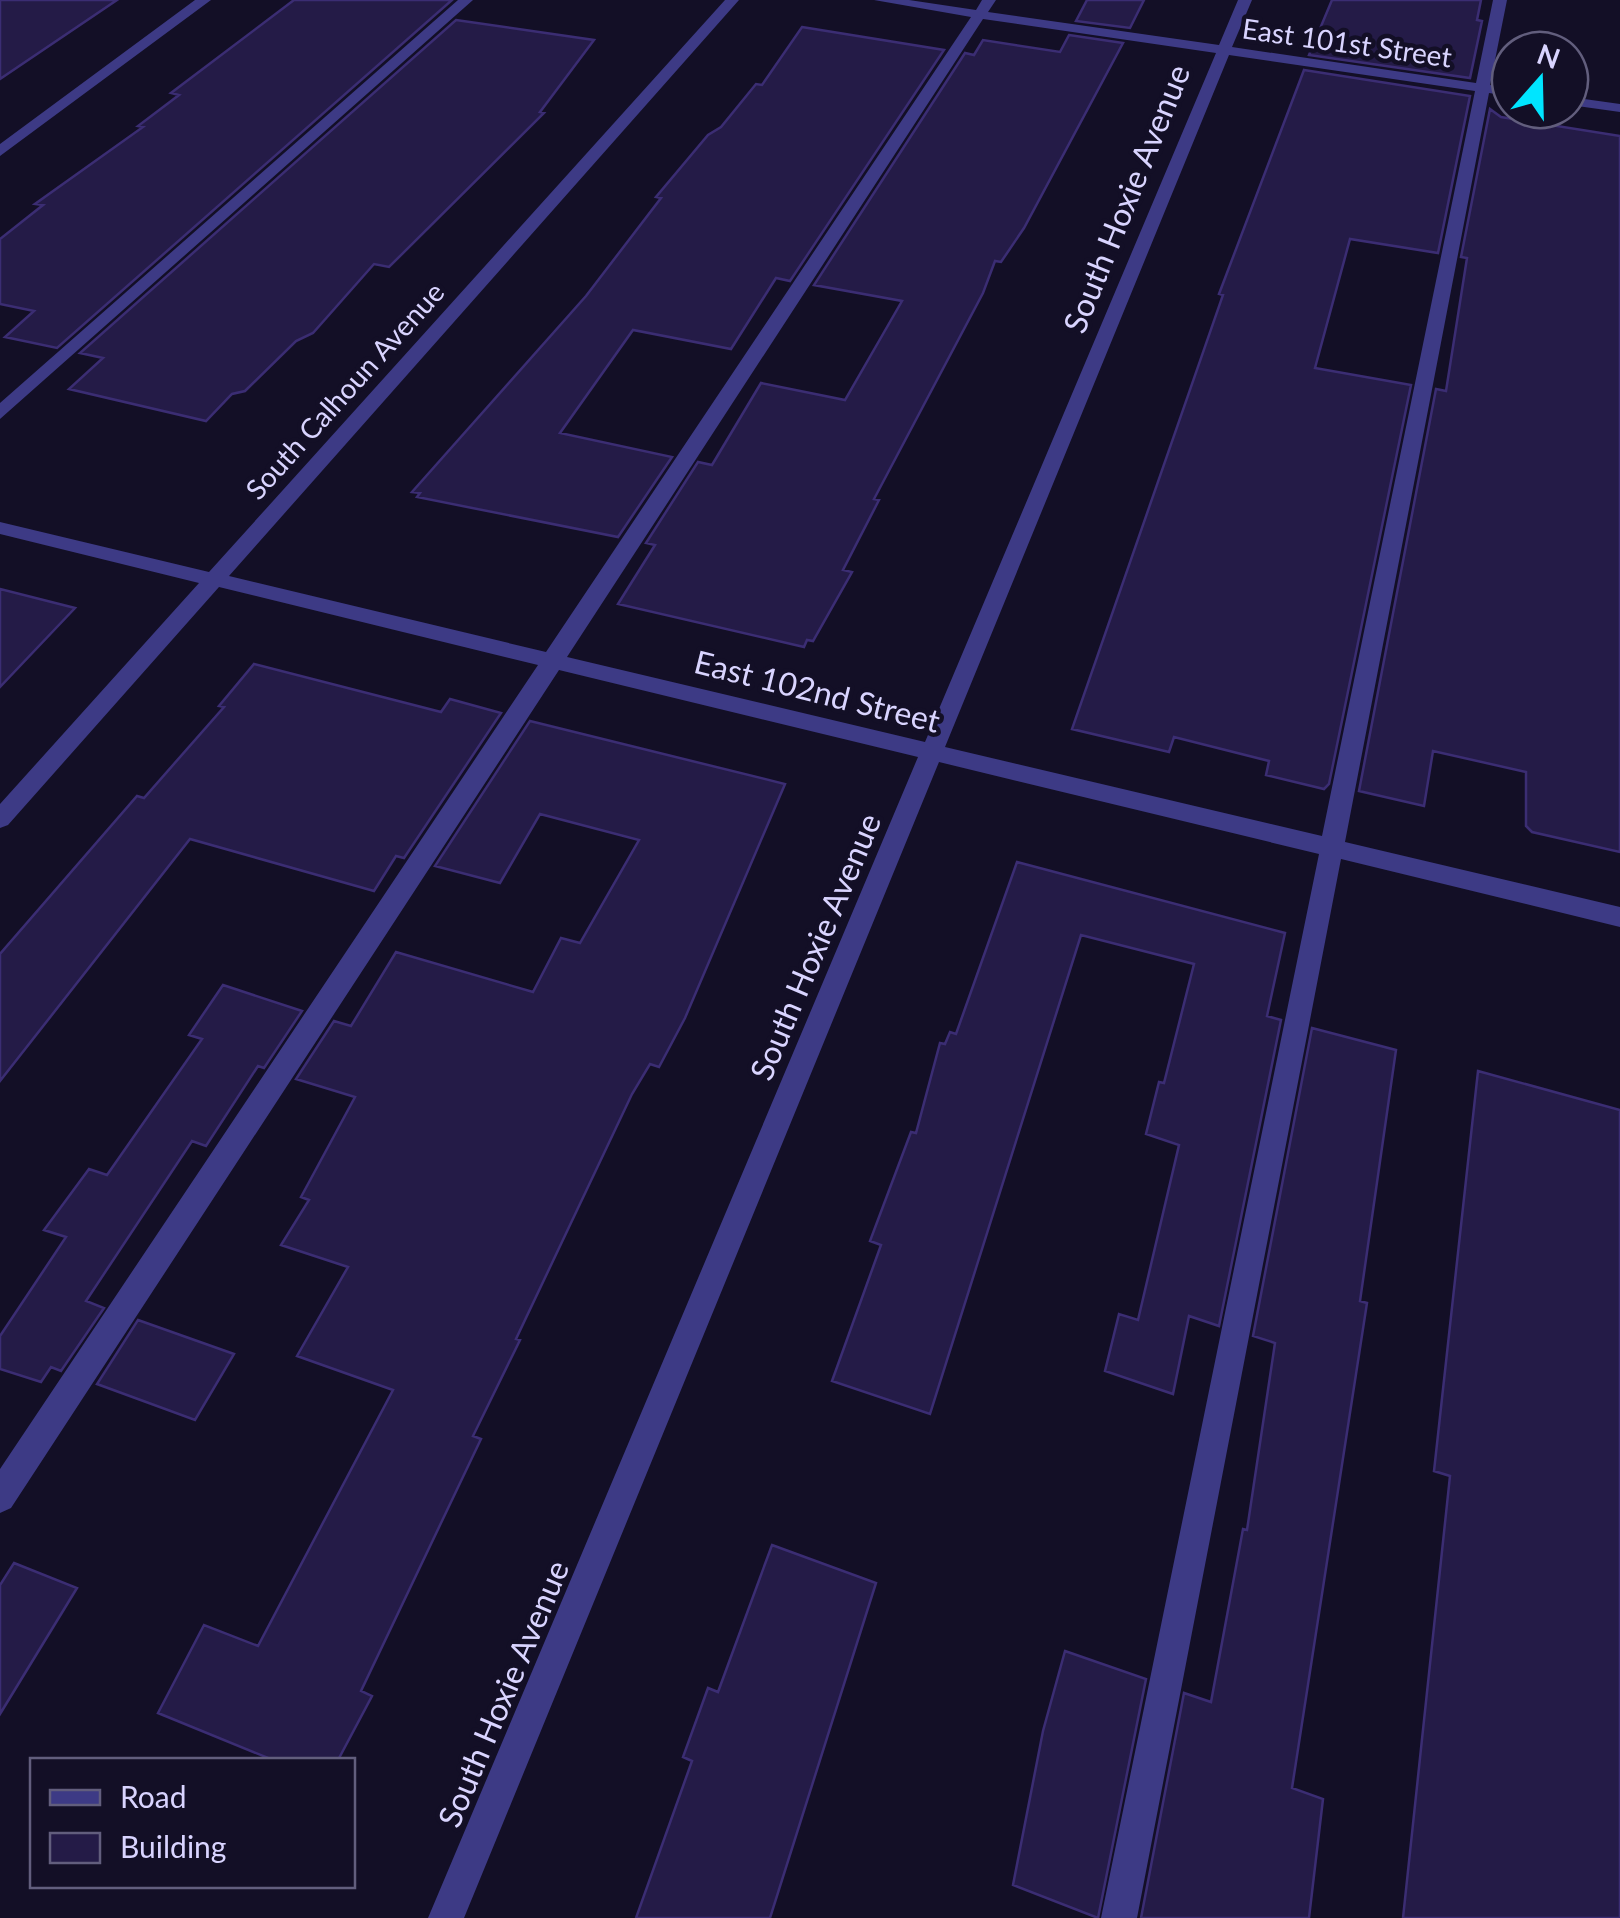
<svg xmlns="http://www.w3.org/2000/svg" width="1620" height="1918" font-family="Lato,sans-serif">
<rect width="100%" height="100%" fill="#130f26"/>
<!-- building -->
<path fill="#241b47" stroke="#3b2d73" stroke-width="2.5" d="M0 0H117L0 79Z
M294 0H452L57 348 5 337 34 311 0 304V239L43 205 35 204 143 127 138 126 179 95 171 93Z
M1087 0H1144L1130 28 1076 21Z
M1332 0H1481L1477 20 1482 21 1470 78 1309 55Z
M456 20 594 40 540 112 544 113 389 267 374 264 313 333 296 341 245 391 232 394 206 421 69 389 103 358 80 353Z
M802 27 944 50 790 281 776 278 731 349 633 330 560 433 672 457 618 537 417 497 420 493 412 492 586 296 661 198 656 197 708 135 721 127 756 84 762 85Z
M1069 35 1123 43 1024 228 1001 262 995 261 983 293 874 499 879 500 843 570 852 572 813 641 807 640 804 647 618 604 655 545 646 543 698 462 712 465 761 383 845 400 902 301 814 285 965 53 974 55 983 40 1060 52Z
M1304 70 1470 96 1438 253 1350 239 1315 368 1411 385 1329 784 1324 789 1266 775 1269 761 1174 737 1169 752 1072 729 1223 295 1219 294Z
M1490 109 1501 117 1620 136V852L1532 832 1526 826V772L1433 751 1424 806 1359 791 1436 389 1446 391 1467 258 1461 257Z
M0 589 75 608 0 687Z
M254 664 441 712 450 699 501 713 404 858 396 856 374 891 190 839 0 1081V954L137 796 144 798 224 707 219 706Z
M530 721 785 784 685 1018 659 1067 650 1064 632 1094 516 1339 520 1340 473 1436 481 1439 361 1691 372 1696 338 1760H273L158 1713 204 1625 258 1646 393 1390 297 1356 348 1267 281 1245 309 1200 301 1197 355 1097 296 1079 334 1021 351 1026 396 952 533 992 561 938 580 943 639 840 540 814 500 883 435 866Z
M1017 862 1285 933 1267 1016 1281 1020 1219 1326 1189 1316 1173 1394 1105 1371 1119 1314 1138 1320 1179 1145 1146 1134 1159 1082 1164 1083 1194 964 1081 935 930 1414 832 1381 881 1245 870 1241 911 1132 916 1133 940 1043 945 1044 950 1032 956 1034Z
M223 985 302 1011 264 1068 258 1066 206 1146 192 1141 86 1301 104 1308 61 1371 51 1367 41 1382 0 1369V1336L66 1237 44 1230 89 1169 107 1175 202 1039 189 1035Z
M1312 1028 1396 1050 1360 1301 1367 1303 1292 1788 1323 1799 1309 1918H1141L1184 1693 1211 1702 1243 1529 1247 1530 1275 1343 1253 1336Z
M1478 1071 1620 1110V1918H1403L1450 1476 1434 1471Z
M138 1320 234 1354 195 1420 97 1384Z
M772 1545 876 1583 770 1918H636L692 1761 683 1757 708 1688 718 1692Z
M14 1563 77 1588 0 1714V1585Z
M1065 1651 1146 1679 1098 1918 1013 1885 1043 1731Z"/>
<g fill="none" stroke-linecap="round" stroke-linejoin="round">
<!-- minor -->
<path fill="#3d3a85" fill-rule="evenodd" d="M195 0H211L0 156V144Z
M458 0H473L0 419V403Z
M725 0H739L229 576 546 652 971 17 874 0H909L976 10 982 0H996L988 12 1219 45 1238 0H1252L1232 47 1476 83 1493 0H1507L1490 85 1510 88V96L1489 93 1345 842 1620 907V927L1341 859 1137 1918H1101L1319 854 939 762 464 1918H428L918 757 559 670 11 1508 0 1513V1469L538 665 219 587 8 825 0 828V804L199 583 0 534V522L209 572ZM983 19 1216 53 925 742 567 657ZM1229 55 1475 91 1322 836 945 747Z
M1570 97 1620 104V112L1570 105Z"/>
</g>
<g text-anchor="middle" stroke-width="9" stroke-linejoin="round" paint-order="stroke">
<!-- far-street labels -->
<g font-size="28" fill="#d9d4ff" stroke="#130f26">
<text transform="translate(1347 43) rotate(8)" y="10">East 101st Street</text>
<text transform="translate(345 391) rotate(-48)" y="10">South Calhoun Avenue</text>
</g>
<!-- street labels -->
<g font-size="32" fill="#d9d4ff" stroke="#130f26">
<text transform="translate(1127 199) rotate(-68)" y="11">South Hoxie Avenue</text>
<text transform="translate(817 692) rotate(14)" y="11">East 102nd Street</text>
<text transform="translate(816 947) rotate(-67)" y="11">South Hoxie Avenue</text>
<text transform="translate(504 1694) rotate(-67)" y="11">South Hoxie Avenue</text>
</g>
</g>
<!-- legend -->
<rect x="30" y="1758" width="325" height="130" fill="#130f26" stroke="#625e7d" stroke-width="2.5"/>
<rect x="50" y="1790" width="50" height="15" fill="#3d3a85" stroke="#625e7d" stroke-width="2.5"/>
<text x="120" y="1808" font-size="30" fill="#d9d4ff">Road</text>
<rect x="50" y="1833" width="50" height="30" fill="#241b47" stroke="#625e7d" stroke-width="2.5"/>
<text x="120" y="1858" font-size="30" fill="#d9d4ff">Building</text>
<!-- north arrow -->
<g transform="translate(1540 80) rotate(20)"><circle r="48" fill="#130f26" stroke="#625e7d" stroke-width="2.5"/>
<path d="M0-8L18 38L0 25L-18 38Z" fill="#00e5ff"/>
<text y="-15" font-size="28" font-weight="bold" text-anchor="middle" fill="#d9d4ff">N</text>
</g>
</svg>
